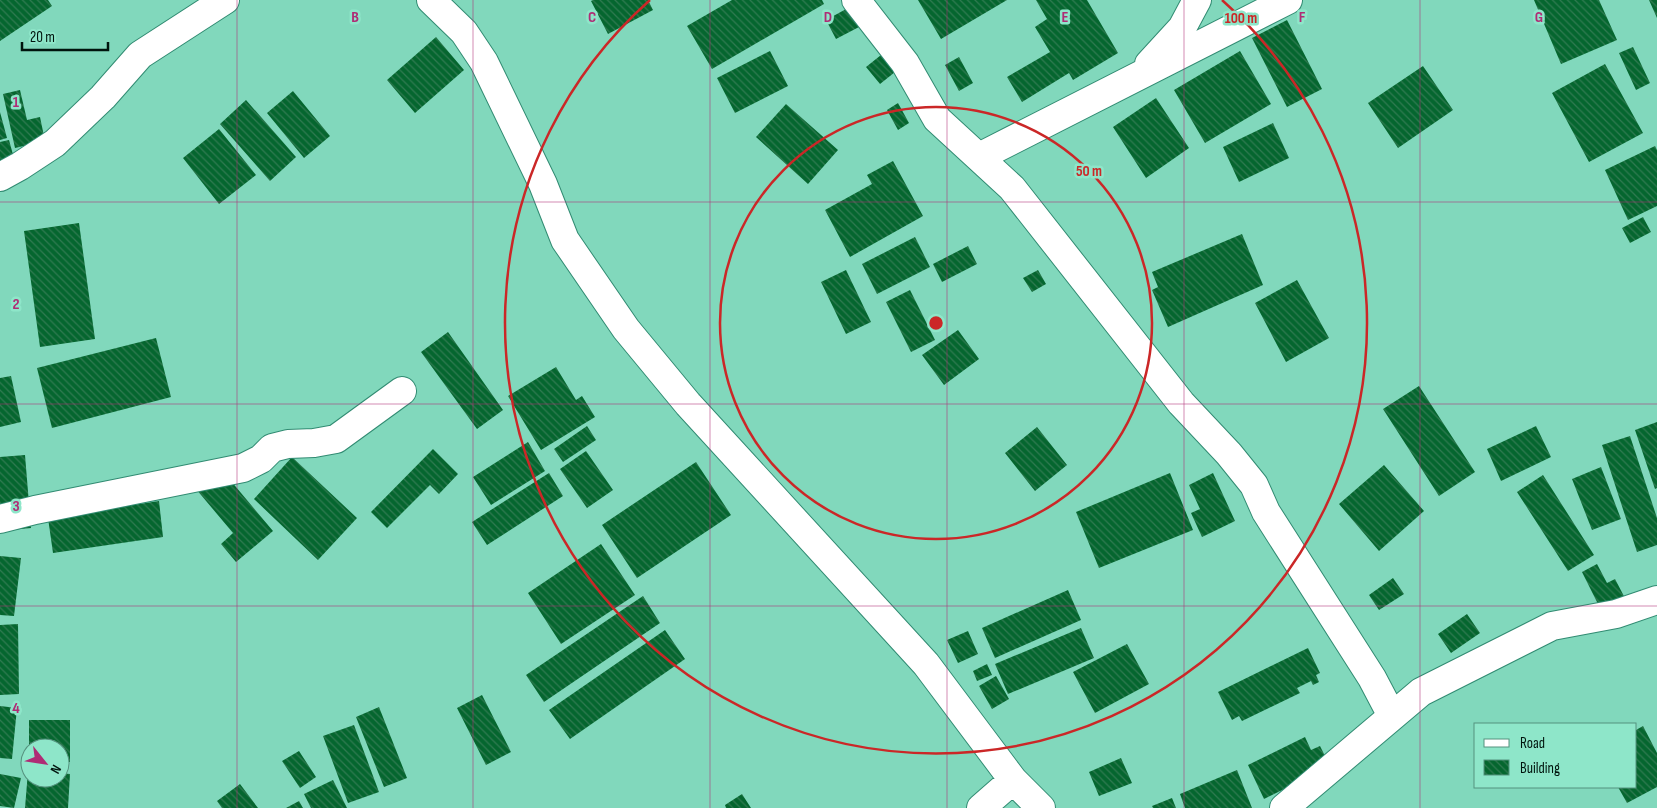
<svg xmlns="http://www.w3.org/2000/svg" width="1657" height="808" font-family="'Sofia Sans Condensed',sans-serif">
<defs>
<pattern id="building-back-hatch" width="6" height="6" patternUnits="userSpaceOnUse" patternTransform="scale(1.25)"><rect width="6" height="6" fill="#05662f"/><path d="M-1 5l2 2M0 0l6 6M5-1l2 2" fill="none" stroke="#307a51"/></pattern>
</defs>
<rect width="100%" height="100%" fill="#81d8bc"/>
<!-- building -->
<path fill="url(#building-back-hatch)" d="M0 0H48L52 6 0 41Z
M593 0H648L653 10 608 34 591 1Z
M732 0H822L824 4 712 69 687 26Z
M918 0H1007L941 39Z
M1036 0H1087L1118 53 1073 80 1069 73 1022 102 1007 77 1050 52 1035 27 1047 19Z
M1534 0H1599L1617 40 1561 64Z
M1649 0H1657V18Z
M848 8 859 27 836 39 826 20Z
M1287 20 1322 89 1287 107 1252 38Z
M436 37 464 70 415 113 387 80Z
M1633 47 1650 83 1636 90 1619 53Z
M770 51 788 86 735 113 717 78Z
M1240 51 1271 104 1205 143 1174 90Z
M881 55 895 72 880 84 866 67Z
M959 57 973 83 959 91 945 65Z
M1605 64 1643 133 1589 162 1552 93Z
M1423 66 1453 110 1398 148 1368 103Z
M20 90 27 120 40 117 45 141 15 148 3 94Z
M293 91 330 136 304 158 267 113Z
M1156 98 1189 148 1146 178 1113 127Z
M246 100 296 157 270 181 220 124Z
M898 103 909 123 898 130 887 110Z
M786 104 838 150 808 184 756 137Z
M0 112 7 138 0 140Z
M1273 123 1289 158 1239 182 1223 147Z
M219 129 256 175 219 204 183 158Z
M9 140 15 162 0 166V142Z
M1655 146 1657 150V206L1628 220 1605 170Z
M893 161 923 216 850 257 825 210 872 184 867 175Z
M1643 217 1651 232 1630 243 1622 228Z
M79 223 95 339 40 347 24 231Z
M1242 234 1263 285 1168 327 1152 290 1158 287 1152 272Z
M915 237 930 267 877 294 862 264Z
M968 246 977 264 942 282 933 264Z
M846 270 871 322 846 334 821 282Z
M1038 270 1046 284 1032 292 1023 278Z
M1297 280 1329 338 1286 362 1255 303Z
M910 290 935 340 911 352 886 302Z
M958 330 979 359 944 385 922 355Z
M448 332 503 410 477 429 421 352Z
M156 338 171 397 52 428 37 368Z
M556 367 576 400 582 396 595 417 541 450 508 396Z
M11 376 21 422 0 427V378Z
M1419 386 1475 472 1439 496 1383 409Z
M1657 422V488L1655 489 1635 430Z
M587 426 596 440 563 462 554 449Z
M1536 426 1551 457 1501 481 1487 449Z
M1037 427 1067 465 1035 491 1005 453Z
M1630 436 1657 518V545L1637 552 1602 445Z
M528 442 545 471 491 505 473 477Z
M433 449 458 474 439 494 430 485 387 528 371 512Z
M586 451 613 490 587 508 560 469Z
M25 455 31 528 0 531V457Z
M292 457 357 518 318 560 254 499Z
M696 462 731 515 637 578 602 525Z
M1384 465 1424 511 1379 551 1339 504Z
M1601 467 1621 519 1592 530 1572 479Z
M220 468 273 531 236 562 221 544 233 533 196 489Z
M549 473 563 496 487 545 472 522Z
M1170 473 1193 530 1099 568 1076 512Z
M1213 473 1235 521 1202 537 1191 513 1200 509 1189 485Z
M1543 475 1594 555 1568 571 1517 492Z
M159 501 163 537 53 553 48 518Z
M601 544 635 595 561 644 528 593Z
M0 556 21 558 14 616 0 615Z
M1597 564 1607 583 1615 579 1627 602 1603 614 1582 572Z
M1393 578 1404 594 1379 610 1369 595Z
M1068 590 1081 620 995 658 982 628Z
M643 596 660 623 544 702 526 675Z
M1467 614 1480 633 1451 653 1438 634Z
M18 624 19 694 0 695V625Z
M1081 628 1094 658 1008 694 995 664Z
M665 630 685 659 570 739 549 710Z
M968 631 978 654 958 663 947 640Z
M1127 644 1149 684 1095 713 1073 672Z
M1308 648 1320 673 1316 675 1319 682 1313 685 1311 681 1297 688 1300 693 1242 721 1239 716 1232 720 1218 692Z
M987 664 992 675 977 681 973 671Z
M996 676 1009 699 992 709 979 686Z
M482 695 511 752 486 765 457 708Z
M0 706 17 708 12 759 0 758Z
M379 707 407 778 384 787 356 717Z
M29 720H70V762H60V748H29Z
M354 725 379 792 348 803 323 736Z
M1643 726 1657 753V787L1627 803 1618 787H1636V730Z
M1305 737 1311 750 1320 746 1328 762 1321 771 1264 799 1248 765Z
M299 751 316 777 300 788 282 761Z
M1121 758 1132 783 1099 796 1089 772Z
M1237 770 1252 808H1185L1180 794Z
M28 771H30V778H60V773L70 774 68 808H25Z
M0 774 21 778 14 808 0 806Z
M333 780 347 808H311L304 794Z
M240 784 258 808H222L217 801Z
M742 794 751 808H726L725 805Z
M1172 798 1176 808H1153L1152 806Z
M299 801 303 808H286Z"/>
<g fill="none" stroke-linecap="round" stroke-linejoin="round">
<defs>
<path id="street" d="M431 0 464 32 484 62 543 184 565 240 626 329 688 404 926 664 1013 780 1041 808
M856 0 905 63 937 119 1012 188 1181 403 1229 454 1254 485 1266 512 1372 678 1392 716
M1149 64 1182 28 1197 0
M979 157 1288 0
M0 177 20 166 55 143 103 97 140 55 225 0
M0 519 35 510 243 468 261 459 272 448 288 444 314 443 336 439 402 391
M981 808 1013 780
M1284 808 1421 692 1552 626 1616 614 1657 600"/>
</defs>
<!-- street casing -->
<use href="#street" stroke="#318b72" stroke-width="30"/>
<!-- street -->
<use href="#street" stroke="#fff" stroke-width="28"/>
</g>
<!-- grid -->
<path fill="none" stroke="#af2c75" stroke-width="1" stroke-opacity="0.55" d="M237 0V808M473 0V808M710 0V808M947 0V808M1184 0V808M1420 0V808M0 202H1657M0 404H1657M0 606H1657"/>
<!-- distance rings -->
<g fill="none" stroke="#cb2727" stroke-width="2.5">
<circle cx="936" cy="323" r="216"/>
<path d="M1222 0A431 431 0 1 1 650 0"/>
</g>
<g font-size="16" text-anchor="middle" font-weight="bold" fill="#af2c75" stroke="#8ee6c9" stroke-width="5" stroke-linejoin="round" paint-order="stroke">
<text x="355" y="22">B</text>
<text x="592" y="22">C</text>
<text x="828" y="22">D</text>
<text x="1065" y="22">E</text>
<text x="1302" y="22">F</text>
<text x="1539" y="22">G</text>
<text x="16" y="107">1</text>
<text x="16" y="309">2</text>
<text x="16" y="511">3</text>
<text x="16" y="713">4</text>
</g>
<circle cx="936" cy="323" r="8" fill="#cb2727" stroke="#8ee6c9" stroke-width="2.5"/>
<g font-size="15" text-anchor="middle" font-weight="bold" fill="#cb2727" stroke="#8ee6c9" stroke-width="5" stroke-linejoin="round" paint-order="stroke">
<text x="1241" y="23">100 m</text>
<text x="1089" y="176">50 m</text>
</g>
<!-- legend -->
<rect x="1474" y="723" width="162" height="65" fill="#8ee6c9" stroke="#55927e"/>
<rect x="1484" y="739" width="25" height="8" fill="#ffffff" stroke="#55927e"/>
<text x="1520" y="748" font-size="15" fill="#00140d">Road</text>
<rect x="1484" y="760" width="25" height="15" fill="url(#building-back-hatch)" stroke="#55927e"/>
<text x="1520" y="773" font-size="15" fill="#00140d">Building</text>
<!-- north arrow -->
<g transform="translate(45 763) rotate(120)"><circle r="24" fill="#8ee6c9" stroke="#55927e"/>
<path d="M0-4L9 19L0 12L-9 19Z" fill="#af2c75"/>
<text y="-8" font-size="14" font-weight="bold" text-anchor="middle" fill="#00140d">N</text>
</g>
<!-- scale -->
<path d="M22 42v8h86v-8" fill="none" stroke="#00140d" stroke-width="2.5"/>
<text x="30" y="42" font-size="15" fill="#00140d" stroke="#8ee6c9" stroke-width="4" paint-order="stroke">20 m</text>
</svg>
